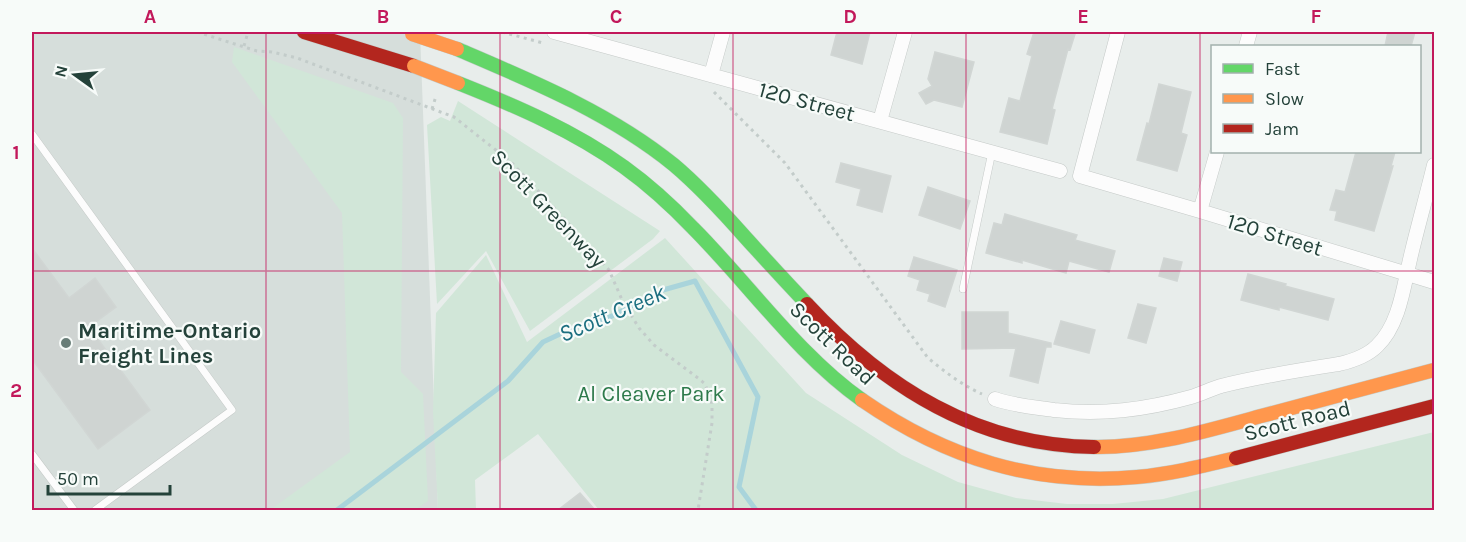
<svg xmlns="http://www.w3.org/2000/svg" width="1466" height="542" font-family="Karla,sans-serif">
<rect width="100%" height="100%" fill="#e8edeb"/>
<!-- built -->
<path fill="#d6dedb" d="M32 32H420L438 510H32Z"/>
<!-- green -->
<path fill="#d1e6d8" d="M234 47 393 103 403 118 401 372 423 394 428 501 415 510H270L350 452 342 213 232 62Z
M458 101 660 231 653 239 530 331 486 251 437 304 427 125 441 117 450 121Z
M665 238 806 393 902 455 958 482 1016 498 1067 504H1113L1163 499 1434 432V510H599L538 434 475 480 476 510H438L433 412 436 313 486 255 527 342Z"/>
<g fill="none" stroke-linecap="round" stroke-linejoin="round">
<!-- stream -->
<path stroke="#a9d4db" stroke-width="5" d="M337 510 508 381 543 342 573 328 608 318 663 290 695 281 758 397 739 487 756 510"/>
</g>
<!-- building -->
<path fill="#cfd4d2" stroke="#d1d6d4" stroke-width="1.5" d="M837 32H870L862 64 831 55Z
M1034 32H1068L1075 34 1070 50 1068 49 1052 109 1055 110 1047 144 1000 132 1009 98 1020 101 1032 56 1027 54Z
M1388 32H1415L1411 46H1385Z
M935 52 974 62 962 107 934 100 926 104 919 93 932 86 928 79Z
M1159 84 1191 92 1181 133 1187 135 1177 171 1137 160 1147 123 1149 124Z
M1356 152H1395L1391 166H1393L1374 231 1335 220 1337 211 1330 210 1336 190 1345 192Z
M841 163 891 176 882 212 857 205 861 189 836 182Z
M928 187 970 201 960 229 919 215Z
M1005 214 1077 235 1075 240 1115 251 1109 272 1069 261 1066 273 1022 260V263L986 253 994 223 1002 225Z
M32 248 69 298 95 278 116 307 89 327 150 410 98 449 32 359Z
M914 257 957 270 945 307 928 301 930 294 917 290 920 280 908 276Z
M1164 258 1182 262 1177 281 1159 276Z
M1248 274 1286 284 1285 286 1334 299 1328 320 1279 307V310L1241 300Z
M1138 304 1156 308 1146 343 1128 338Z
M962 312H1008V333L1051 343V347H1046L1038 383 1010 376 1016 348 962 349Z
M1061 321 1095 330 1089 353 1054 344Z
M580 493 595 510H558Z"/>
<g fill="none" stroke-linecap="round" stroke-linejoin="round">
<defs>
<path id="lane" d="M32 134 232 410 95 510
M963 289 992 152
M32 454 74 510"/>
<path id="street" d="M554 32 1060 171
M1118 32 1080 176 1200 211 1434 282
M1246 46 1250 32
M711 75 723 32
M880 121 905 32
M1200 211 1217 152
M995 399C1016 406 1033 407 1054 410 1102 415 1144 410 1191 397 1201 394 1211 389 1221 386 1260 376 1300 370 1339 364 1352 361 1367 356 1377 346 1401 323 1404 282 1412 251 1419 222 1427 194 1434 165"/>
<path id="fast" d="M457 49C532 81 610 113 674 165 700 187 722 211 745 237 765 259 786 282 807 304
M458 83C516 106 574 131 624 167 649 185 672 206 693 228 748 283 798 355 862 400"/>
<path id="slow" d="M862 400C946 458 1034 486 1137 477 1171 474 1203 466 1236 458
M1094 447C1152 448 1209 430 1265 415 1321 400 1378 385 1434 370"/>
<path id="jam" d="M304 32 414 66
M807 304C884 387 977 446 1094 447
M1236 458 1434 406"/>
</defs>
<!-- lane casing -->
<use href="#lane" stroke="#c5cac8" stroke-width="8"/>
<!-- street casing -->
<use href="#street" stroke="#c5cac8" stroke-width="15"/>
<!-- fast casing -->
<use href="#fast" stroke="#c3cbc8" stroke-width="15"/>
<!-- slow casing -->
<use href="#slow" stroke="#c3cbc8" stroke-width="15"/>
<!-- jam casing -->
<use href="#jam" stroke="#c3cbc8" stroke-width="15"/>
<!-- path -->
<path stroke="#c3ccca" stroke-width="3" stroke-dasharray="3 4.5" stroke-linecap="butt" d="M197 32 257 51 272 52 297 58 454 117 511 162 561 215 609 270 623 302 639 328 654 345 698 378 704 383 708 391 711 398 712 408V423L698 510
M502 32 543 43
M244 46 248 32
M714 92 785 163 928 358C945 372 962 385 982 394
M432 109 436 96"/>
<!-- lane -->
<use href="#lane" stroke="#fcfcfc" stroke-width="7"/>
<!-- street -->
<use href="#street" stroke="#fcfcfc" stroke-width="14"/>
<!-- fast -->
<use href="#fast" stroke="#63d668" stroke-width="14"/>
<!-- slow -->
<use href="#slow" stroke="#ff974d" stroke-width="14"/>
<!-- jam -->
<use href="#jam" stroke="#b3261e" stroke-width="14"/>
<defs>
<path id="slow-bridge" d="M412 34 457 49
M414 66 458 83"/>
</defs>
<!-- slow-bridge casing -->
<use href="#slow-bridge" stroke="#c3cbc8" stroke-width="15" stroke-linecap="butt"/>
<!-- slow-bridge -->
<use href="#slow-bridge" stroke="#ff974d" stroke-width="14"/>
</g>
<!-- grid -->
<path fill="none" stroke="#c2185b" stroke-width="1.5" stroke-opacity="0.55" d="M266 32V510M500 32V510M733 32V510M966 32V510M1200 32V510M32 271H1434"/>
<!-- markers -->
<circle fill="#697e78" stroke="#f7fbf9" stroke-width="2" cx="66" cy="343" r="6"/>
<g text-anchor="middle" stroke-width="4.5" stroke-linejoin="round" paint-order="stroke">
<!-- street labels -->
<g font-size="22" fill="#24423a" stroke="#f7fbf9">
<text transform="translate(807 101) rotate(15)" y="8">120 Street</text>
<text transform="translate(549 208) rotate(46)" y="8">Scott Greenway</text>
<text transform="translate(1275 234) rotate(17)" y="8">120 Street</text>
<text transform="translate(833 343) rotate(44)" y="8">Scott Road</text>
<text transform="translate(1297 420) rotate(-14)" y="8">Scott Road</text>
</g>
<!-- poi labels -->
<g font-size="22" font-weight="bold" fill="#24423a" stroke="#f7fbf9" text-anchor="start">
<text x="78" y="338">Maritime-Ontario<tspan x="78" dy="25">Freight Lines</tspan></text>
</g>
<!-- park labels -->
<g font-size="22" fill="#2d7a4b" stroke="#f7fbf9">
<text x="651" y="401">Al Cleaver Park</text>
</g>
<!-- water labels -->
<g font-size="24" font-style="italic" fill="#1c6f80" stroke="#f7fbf9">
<text transform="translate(612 313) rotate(-23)" y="8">Scott Creek</text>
</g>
</g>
<!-- border -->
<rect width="1466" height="542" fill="none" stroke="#f7fbf9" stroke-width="66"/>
<!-- legend -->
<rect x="1211" y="45" width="210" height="108" fill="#f7fbf9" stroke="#a3b1ad" stroke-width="1.5"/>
<rect x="1223" y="64" width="30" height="9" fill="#63d668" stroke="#a3b1ad" stroke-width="1.5"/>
<text x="1265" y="75" font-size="18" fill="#24423a">Fast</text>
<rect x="1223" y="94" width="30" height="9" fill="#ff974d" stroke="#a3b1ad" stroke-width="1.5"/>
<text x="1265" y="105" font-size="18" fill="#24423a">Slow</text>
<rect x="1223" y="124" width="30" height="9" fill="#b3261e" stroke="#a3b1ad" stroke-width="1.5"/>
<text x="1265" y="135" font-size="18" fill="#24423a">Jam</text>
<!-- north arrow -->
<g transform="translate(75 75) rotate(285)" stroke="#f7fbf9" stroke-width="4.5" paint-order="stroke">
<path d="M0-4.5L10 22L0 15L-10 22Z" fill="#24423a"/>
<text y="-9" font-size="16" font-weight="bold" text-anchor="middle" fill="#24423a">N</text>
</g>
<!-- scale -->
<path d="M48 485v9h122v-9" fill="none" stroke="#24423a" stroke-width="3"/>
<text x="57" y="485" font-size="18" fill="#24423a" stroke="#f7fbf9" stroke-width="4.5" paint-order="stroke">50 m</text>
<rect x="33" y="33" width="1400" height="476" fill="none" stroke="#c2185b" stroke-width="2"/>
<g font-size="20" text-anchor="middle" font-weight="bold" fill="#c2185b">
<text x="150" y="23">A</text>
<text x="383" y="23">B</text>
<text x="616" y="23">C</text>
<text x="850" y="23">D</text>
<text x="1083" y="23">E</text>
<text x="1316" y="23">F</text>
<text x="16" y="159">1</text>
<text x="16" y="397">2</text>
</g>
</svg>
